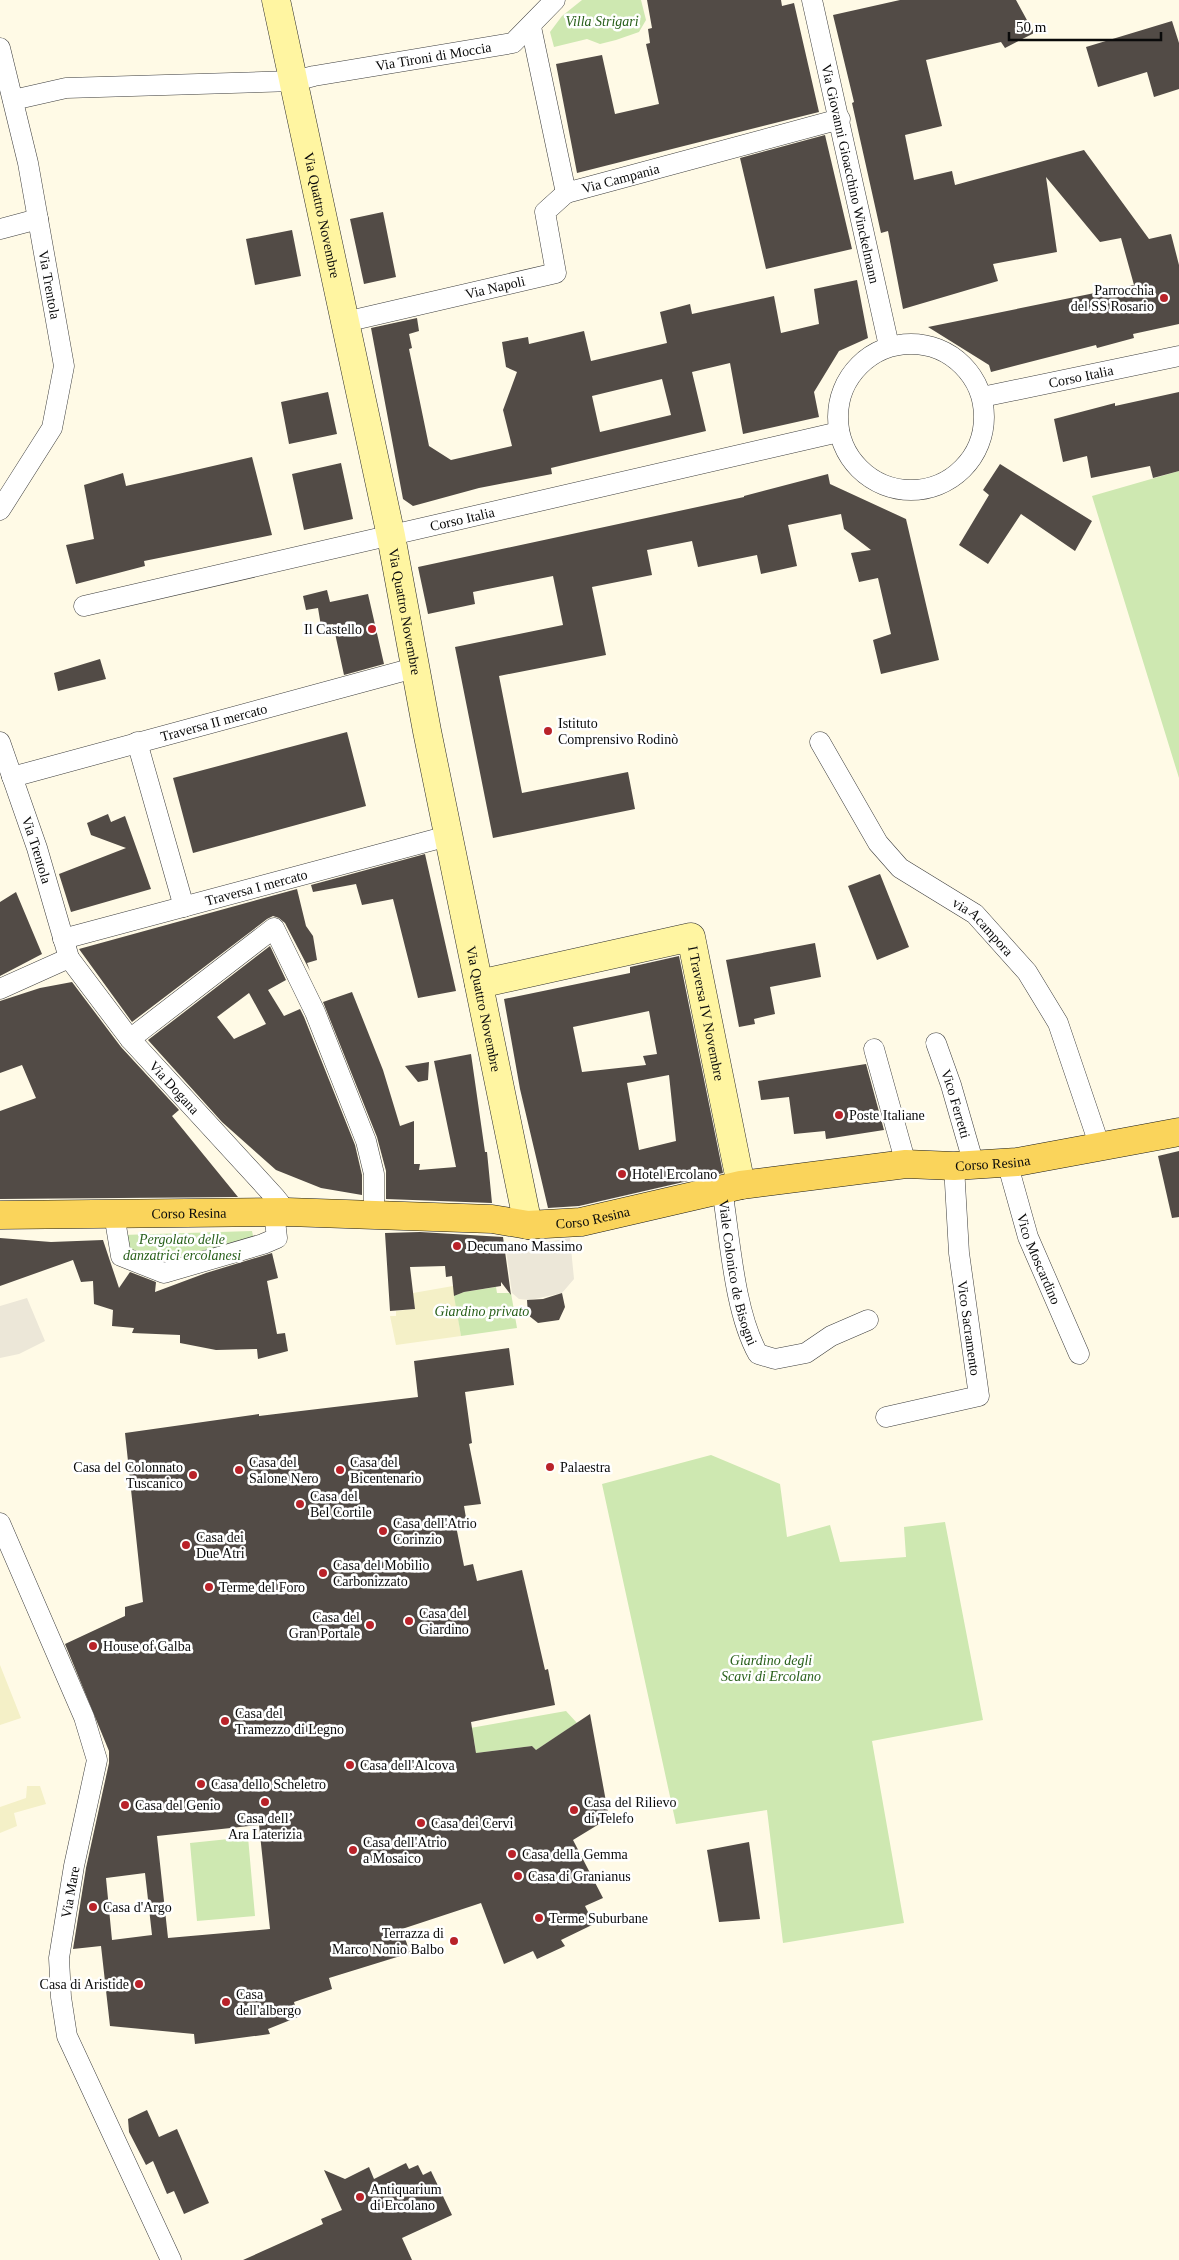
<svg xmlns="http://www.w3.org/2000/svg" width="1179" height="2260" font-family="Georgia,serif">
<rect width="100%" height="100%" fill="#fffae6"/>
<!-- farmland -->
<path fill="#f4f0c7" d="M453 1286 461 1336 396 1345 390 1316H396V1311L415 1309 413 1293Z
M0 1665 21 1718 0 1725Z
M27 1786H40L46 1804 14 1813 17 1826 0 1833V1807L26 1798Z"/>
<!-- green -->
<path fill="#cee8b1" d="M582 0H641L646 20 639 32 616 40 600 44 587 39 554 47 550 32 562 16Z
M1179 471V778L1092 496Z
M252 1231 255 1245 182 1262 148 1259 122 1252V1235Z
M496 1287 497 1293H511L517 1328 461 1336 454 1296 464 1292Z
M711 1455 780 1484 787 1537 830 1525 840 1562 906 1557 904 1527 945 1522 983 1720 872 1741 904 1923 783 1943 767 1810 676 1824 602 1484Z
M566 1711 577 1723 536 1750 532 1746 476 1753 474 1740 460 1742 459 1730Z
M248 1837 255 1916 197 1921 190 1843Z"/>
<!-- plaza -->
<path fill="#ece7d8" d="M570 1238 574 1279 562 1293 530 1300 519 1299 512 1293 506 1249Z
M27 1298 45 1341 19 1354 0 1358V1306Z"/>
<!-- building -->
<path fill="#524b46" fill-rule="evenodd" d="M647 0H781L782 6 794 3 819 112 577 173 556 64 602 55 615 114 659 104 646 44 650 43 648 29 652 28Z
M900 0H1016L1034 33 1005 48 1001 42 926 60 942 126 905 135 914 180 952 171 955 185 1084 150 1149 239 1171 234 1179 265V324L1133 334 1134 338 1097 348 1096 345 991 372 989 365 928 327 1134 285 1121 238 1100 242 1046 177 1057 252 993 264 998 281 903 309 888 231 881 233 852 103 854 102 833 15Z
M1172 21 1179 43V89L1154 97 1147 72 1098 87 1086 47Z
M825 135 852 249 766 269 740 158Z
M383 212 396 277 364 284 350 219Z
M292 230 301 276 255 285 246 239Z
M857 280 868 338 839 351 814 392 819 417 743 434 730 363 692 372 706 431 551 468 552 474 479 488 413 506 403 499 371 328 417 318 419 331 409 334 412 348 409 349 429 446 451 460 512 446 503 410 517 372 506 367 502 342 528 337 529 344 584 331 591 361 667 343 660 312 690 304 692 314 774 296 781 333 819 324 814 289ZM662 379 671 415 600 432 592 396Z
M328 392 337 434 289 444 281 402Z
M1179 392V471L1153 478 1150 466 1091 478 1087 456 1063 462 1054 419 1115 403V406Z
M252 457 272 535 144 561 145 566 76 584 66 545 94 539 84 485 123 473 126 486Z
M341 463 353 519 304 530 292 474Z
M1000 464 1092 521 1075 551 1021 514 988 564 959 545 989 495 983 490Z
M828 474 830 484 906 519 939 660 881 674 873 640 891 634 878 578 859 582 851 553 871 550 844 529 841 514 788 525 797 566 761 574 757 555 698 567 692 541 647 550 652 575 592 587 606 655 499 676 522 793 628 772 635 809 493 838 455 647 563 625 553 576 473 592 475 604 428 614 418 567 744 497V496Z
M327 590 330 602 368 594 384 664 344 675 333 624 321 626 318 608 306 610 303 596Z
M100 659 106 679 58 691 54 673Z
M347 732 366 806 193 853 173 778Z
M108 814 111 822 125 816 151 889 71 912 59 874 126 848 91 835 87 823Z
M425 854 456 991 418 998 393 899 362 905 356 884 313 892 311 885Z
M880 874 909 947 877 960 848 886Z
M297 889 306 926 313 936 317 960 307 963 310 971 285 923 279 918 273 916 267 919 132 1022 79 949Z
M16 892 42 954 0 976V902Z
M815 943 821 977 770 987 775 1014 754 1019 755 1024 739 1027 726 960Z
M270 946 286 980 268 990 284 1016 300 1009 304 1017 355 1145 362 1175V1195L321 1188 276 1170 222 1122 148 1040ZM249 993 266 1024 234 1039 217 1017Z
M679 956 723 1173 579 1206 548 1208 520 1089 504 999 630 973V967ZM649 1011 657 1054 643 1056 646 1065 582 1072 573 1027ZM669 1075 676 1141 639 1150 627 1083Z
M72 982 121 1047 179 1110 172 1116 238 1197 0 1199V1111L36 1098 22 1065 0 1073V1001L40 988Z
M352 992 383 1070 400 1126 414 1121V1164H420L419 1170 456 1167 434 1061 471 1054 485 1152H487L492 1203 386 1199V1171L377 1137 323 1002Z
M429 1062 428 1080 418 1082 405 1066Z
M866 1064 884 1130 826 1139 825 1131 794 1134 789 1097 761 1100 758 1081Z
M1179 1151V1217L1172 1218 1158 1156Z
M385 1233 420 1232 503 1237 511 1295 501 1282V1286L464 1292 454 1296 452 1276 446 1277 445 1266 410 1267 415 1309 390 1311Z
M0 1238 51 1242 103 1240 119 1288 130 1272 156 1282 155 1292 206 1273 272 1253 278 1278 267 1281 277 1334 285 1333 288 1351 258 1359 257 1349 216 1350 180 1343V1335L132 1333 134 1328 112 1326 113 1310 94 1304 93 1281 81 1282 73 1260 0 1286Z
M562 1293 565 1307 559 1320 538 1323 528 1315 527 1300 543 1299Z
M509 1348 514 1385 465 1392 472 1443 469 1444 481 1504 464 1506 467 1524 456 1526 464 1566 473 1564 477 1581 522 1570 545 1670 548 1669 555 1705 471 1722 476 1753 532 1746 536 1750 590 1714 609 1818 573 1840 603 1898 585 1906 594 1924 561 1940 565 1946 537 1959 533 1951 504 1964 481 1903 402 1929 410 1953 329 1978 332 1989 294 2002 298 2017 268 2029 270 2034 195 2044 194 2034 110 2026 101 1946 73 1949 86 1868 109 1763V1751L65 1644 125 1616V1607L143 1602 125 1433 259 1414V1416L418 1397 414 1361ZM259 1825 270 1929 168 1938 157 1836ZM145 1873 152 1935 112 1940 106 1878Z
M749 1842 760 1919 719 1922 707 1850Z
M147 2110 159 2137 177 2129 209 2203 184 2214 174 2191 167 2194 153 2161 146 2165 129 2132 128 2119Z
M406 2163 409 2169 418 2165 423 2175 431 2171 452 2215 402 2238 412 2260H243L323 2224 321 2219 342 2210 324 2170 345 2179 369 2167 374 2179Z"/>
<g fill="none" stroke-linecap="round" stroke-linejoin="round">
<defs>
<g id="street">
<path id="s1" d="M812 0 889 346"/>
<path id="s2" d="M531 27 566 193 840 119"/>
<path id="s3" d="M0 48 28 163 64 366 52 428 0 510"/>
<path id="s4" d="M13 100 66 88 294 81 314 76 513 43 555 0"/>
<path d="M0 229 38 219"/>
<path id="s5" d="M345 322 556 273 545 212 566 193"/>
<circle cx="911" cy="417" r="73"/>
<path id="s6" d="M982 397 1179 356"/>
<path id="s7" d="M84 606 839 432"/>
<path id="s8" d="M0 742 37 848 69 958 130 1039 275 1197 287 1212"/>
<path d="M137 742 184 907"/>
<path id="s9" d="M820 742 878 843 900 868 975 914 1027 972 1058 1023 1100 1147"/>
<path id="s10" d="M12 777 414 668"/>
<path id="s11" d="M63 939 448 836"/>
<path d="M0 989 69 958"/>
<path d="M130 1039 274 928 315 1012 366 1141 374 1174V1216"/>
<path id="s12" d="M936 1043 951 1085 974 1165"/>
<path d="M874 1049 906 1164"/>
<path id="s13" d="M1007 1162 1028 1237 1079 1354"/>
<path id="s14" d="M722 1189C730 1238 734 1311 758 1354L775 1359 806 1353 831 1336 868 1320"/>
<path d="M114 1214 121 1256 164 1273 263 1244 277 1238 274 1212"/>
<path d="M886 1417 979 1396 959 1253 954 1166"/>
<path d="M0 1523 84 1717 97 1760 74 1866 59 1958 61 1997 67 2036 171 2260"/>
</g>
<g id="secondary">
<path id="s15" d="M276 0 391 536 427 731 528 1225"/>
<path id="s16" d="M479 984 691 937 741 1185"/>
</g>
<g id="primary">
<path id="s17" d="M0 1215 287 1212 492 1219 528 1225 581 1222 741 1185 906 1164 954 1166 1017 1162 1179 1132"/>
</g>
</defs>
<!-- street casing -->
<use href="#street" stroke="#3d3d3d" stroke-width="21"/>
<!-- secondary casing -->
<use href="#secondary" stroke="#2c2c2c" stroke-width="29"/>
<!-- primary casing -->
<use href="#primary" stroke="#1b1b1b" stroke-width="29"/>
<!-- street -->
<use href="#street" stroke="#fff" stroke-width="20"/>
<!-- secondary -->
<use href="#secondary" stroke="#fff5a1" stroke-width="28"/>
<!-- primary -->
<use href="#primary" stroke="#fad45b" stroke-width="28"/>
</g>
<!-- markers -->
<g fill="#b92229" stroke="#fff" stroke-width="2">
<circle cx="1164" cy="298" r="5"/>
<circle cx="372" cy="629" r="5"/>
<circle cx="548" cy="731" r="5"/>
<circle cx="839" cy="1115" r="5"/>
<circle cx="622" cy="1174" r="5"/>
<circle cx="457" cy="1246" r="5"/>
<circle cx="550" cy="1467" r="5"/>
<circle cx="239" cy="1470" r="5"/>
<circle cx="340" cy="1470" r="5"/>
<circle cx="193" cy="1475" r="5"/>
<circle cx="300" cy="1504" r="5"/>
<circle cx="383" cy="1531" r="5"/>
<circle cx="186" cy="1545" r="5"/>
<circle cx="323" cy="1573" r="5"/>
<circle cx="209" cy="1587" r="5"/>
<circle cx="409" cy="1621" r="5"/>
<circle cx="370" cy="1625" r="5"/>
<circle cx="93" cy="1646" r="5"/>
<circle cx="225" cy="1721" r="5"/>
<circle cx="350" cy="1765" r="5"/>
<circle cx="201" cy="1784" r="5"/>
<circle cx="265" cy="1802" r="5"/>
<circle cx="125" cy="1805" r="5"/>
<circle cx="574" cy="1810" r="5"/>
<circle cx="421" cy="1823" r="5"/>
<circle cx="353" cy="1850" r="5"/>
<circle cx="512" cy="1854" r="5"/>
<circle cx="518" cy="1876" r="5"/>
<circle cx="93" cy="1907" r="5"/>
<circle cx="539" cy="1918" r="5"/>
<circle cx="454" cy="1941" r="5"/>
<circle cx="139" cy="1984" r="5"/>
<circle cx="226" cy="2002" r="5"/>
<circle cx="360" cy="2197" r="5"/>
</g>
<g text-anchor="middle" stroke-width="5" stroke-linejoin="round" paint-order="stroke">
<!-- park labels -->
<g font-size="14" font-style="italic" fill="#29601b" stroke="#fff">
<text x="602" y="26">Villa Strigari</text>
<text x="182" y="1244">Pergolato delle<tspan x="182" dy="16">danzatrici ercolanesi</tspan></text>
<text x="482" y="1316">Giardino privato</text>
<text x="771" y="1665">Giardino degli<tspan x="771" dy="16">Scavi di Ercolano</tspan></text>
</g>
<!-- street labels -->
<g font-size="14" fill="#0a0a0a" stroke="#fff">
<text dy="5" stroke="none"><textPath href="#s4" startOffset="424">Via Tironi di Moccia</textPath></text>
<text dy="5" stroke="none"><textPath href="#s1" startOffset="178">Via Giovanni Gioacchino Winckelmann</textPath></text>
<text dy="5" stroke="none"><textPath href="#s2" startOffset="226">Via Campania</textPath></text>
<text dy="5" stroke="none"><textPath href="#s15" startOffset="220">Via Quattro Novembre</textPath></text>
<text dy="5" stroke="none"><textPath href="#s3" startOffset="242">Via Trentola</textPath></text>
<text dy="5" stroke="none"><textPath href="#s5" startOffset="154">Via Napoli</textPath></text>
<text dy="5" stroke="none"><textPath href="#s6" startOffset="101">Corso Italia</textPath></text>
<text dy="5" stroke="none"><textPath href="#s7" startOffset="388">Corso Italia</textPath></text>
<text dy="5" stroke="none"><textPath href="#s15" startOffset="625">Via Quattro Novembre</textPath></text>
<text dy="5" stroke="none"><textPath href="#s10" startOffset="209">Traversa II mercato</textPath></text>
<text dy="5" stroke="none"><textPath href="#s8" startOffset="114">Via Trentola</textPath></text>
<text dy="5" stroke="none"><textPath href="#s11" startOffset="200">Traversa I mercato</textPath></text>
<text dy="5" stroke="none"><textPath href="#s9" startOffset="252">via Acampora</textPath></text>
<text dy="5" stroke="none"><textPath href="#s15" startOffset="1030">Via Quattro Novembre</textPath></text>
<text dy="5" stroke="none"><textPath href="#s16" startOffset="295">I Traversa IV Novembre</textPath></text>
<text dy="5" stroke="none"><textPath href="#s8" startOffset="394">Via Dogana</textPath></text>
<text dy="5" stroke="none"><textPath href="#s12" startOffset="64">Vico Ferretti</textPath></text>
<text dy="5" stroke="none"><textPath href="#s17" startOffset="999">Corso Resina</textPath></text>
<text dy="5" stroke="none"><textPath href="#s17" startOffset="189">Corso Resina</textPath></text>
<text dy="5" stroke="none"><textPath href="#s17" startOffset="594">Corso Resina</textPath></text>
<text dy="5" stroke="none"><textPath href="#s13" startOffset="102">Vico Moscardino</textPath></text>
<text dy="5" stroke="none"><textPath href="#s14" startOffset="85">Viale Colonico de Bisogni</textPath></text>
<text transform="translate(969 1328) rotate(82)" y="5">Vico Sacramento</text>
<text transform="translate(70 1892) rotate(-80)" y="5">Via Mare</text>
</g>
<!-- poi labels -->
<g font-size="14" fill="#0a0a0a" stroke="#fff" text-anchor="start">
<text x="1154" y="295" text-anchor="end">Parrocchia<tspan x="1154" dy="16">del SS Rosario</tspan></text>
<text x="362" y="634" text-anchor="end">Il Castello</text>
<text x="558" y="728">Istituto<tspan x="558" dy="16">Comprensivo Rodinò</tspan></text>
<text x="849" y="1120">Poste Italiane</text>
<text x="632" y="1179">Hotel Ercolano</text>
<text x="467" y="1251">Decumano Massimo</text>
<text x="249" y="1467">Casa del<tspan x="249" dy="16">Salone Nero</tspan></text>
<text x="350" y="1467">Casa del<tspan x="350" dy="16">Bicentenario</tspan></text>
<text x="183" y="1472" text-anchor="end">Casa del Colonnato<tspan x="183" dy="16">Tuscanico</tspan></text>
<text x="560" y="1472">Palaestra</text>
<text x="310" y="1501">Casa del<tspan x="310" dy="16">Bel Cortile</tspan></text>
<text x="393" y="1528">Casa dell'Atrio<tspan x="393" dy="16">Corinzio</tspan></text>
<text x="196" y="1542">Casa dei<tspan x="196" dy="16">Due Atri</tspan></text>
<text x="333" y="1570">Casa del Mobilio<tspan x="333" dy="16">Carbonizzato</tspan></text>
<text x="219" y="1592">Terme del Foro</text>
<text x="419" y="1618">Casa del<tspan x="419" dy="16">Giardino</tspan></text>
<text x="360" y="1622" text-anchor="end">Casa del<tspan x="360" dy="16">Gran Portale</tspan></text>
<text x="103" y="1651">House of Galba</text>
<text x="235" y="1718">Casa del<tspan x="235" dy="16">Tramezzo di Legno</tspan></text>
<text x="360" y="1770">Casa dell'Alcova</text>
<text x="211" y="1789">Casa dello Scheletro</text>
<text x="584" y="1807">Casa del Rilievo<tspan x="584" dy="16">di Telefo</tspan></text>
<text x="135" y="1810">Casa del Genio</text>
<text x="265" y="1823" text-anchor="middle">Casa dell’<tspan x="265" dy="16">Ara Laterizia</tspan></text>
<text x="431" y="1828">Casa dei Cervi</text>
<text x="363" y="1847">Casa dell'Atrio<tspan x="363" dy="16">a Mosaico</tspan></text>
<text x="522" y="1859">Casa della Gemma</text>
<text x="528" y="1881">Casa di Granianus</text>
<text x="103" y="1912">Casa d'Argo</text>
<text x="549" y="1923">Terme Suburbane</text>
<text x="444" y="1938" text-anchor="end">Terrazza di<tspan x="444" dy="16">Marco Nonio Balbo</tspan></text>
<text x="129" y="1989" text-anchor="end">Casa di Aristide</text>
<text x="236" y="1999">Casa<tspan x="236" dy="16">dell'albergo</tspan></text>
<text x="370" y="2194">Antiquarium<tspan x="370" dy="16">di Ercolano</tspan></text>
</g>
</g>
<!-- scale -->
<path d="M1009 32v8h152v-8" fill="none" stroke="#0a0a0a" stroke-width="2.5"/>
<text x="1016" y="32" font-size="15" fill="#0a0a0a" stroke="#ffffff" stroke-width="4" paint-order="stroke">50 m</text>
</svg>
